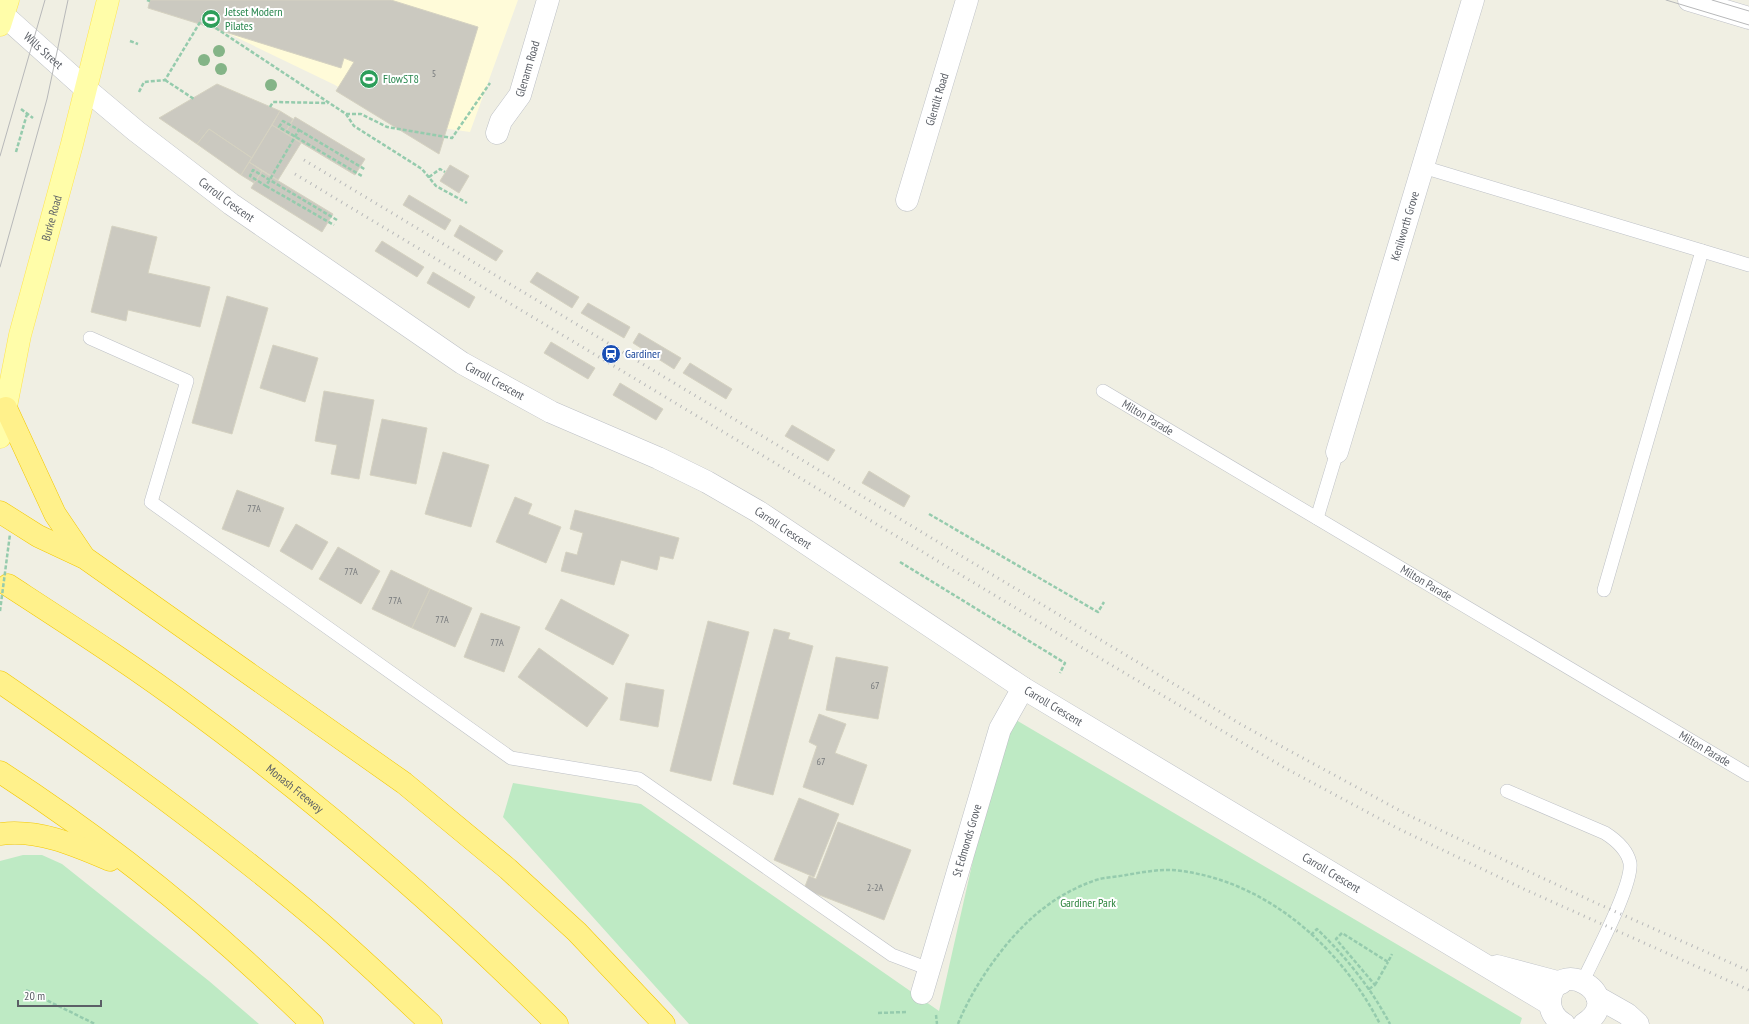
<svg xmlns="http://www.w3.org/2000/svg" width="1749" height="1024" font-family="'PT Sans Narrow',sans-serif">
<rect width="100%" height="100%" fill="#f0efe3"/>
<!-- commercial -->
<path fill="#fffbd9" d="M159 0H518L470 132 392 121 335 85Z"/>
<!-- green -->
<path fill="#beeac4" d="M1006 714 1522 1018 1520 1024H689L503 817 513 783 641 804 939 1011Z
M23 855H42L62 864 209 981 259 1024H0V861Z"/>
<!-- building -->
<path fill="#cbc9c0" stroke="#d5d2c1" d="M150 0H391L478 27 439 154 336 91 354 62 344 58 341 68 148 8Z
M217 84 280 111 252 158 209 129 197 144 159 118Z
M280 111 293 119 285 133 272 125Z
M295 117 365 159 355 175 285 133Z
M272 125 301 143 278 180 249 162Z
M209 129 252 158 241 175 197 144Z
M249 162 262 171 254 183 241 175Z
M450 165 469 176 459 193 440 181Z
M262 171 333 214 322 232 251 188Z
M409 195 451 220 445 230 403 205Z
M460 225 503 251 496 261 454 236Z
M112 226 157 237 148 273 210 287 200 327 128 310 126 321 91 312Z
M382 241 424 267 417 277 375 251Z
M433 272 475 297 469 308 427 283Z
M537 272 579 297 572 308 530 282Z
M227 296 268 308 232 434 192 423Z
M588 303 630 327 624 338 581 313Z
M639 333 681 358 674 369 633 343Z
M551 342 595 368 588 379 544 353Z
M273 345 318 358 305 402 260 388Z
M690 363 732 389 726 399 683 373Z
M620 383 663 409 656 420 613 395Z
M324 391 374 400 359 479 331 474 337 445 315 441Z
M382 419 427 428 416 484 370 475Z
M792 425 835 450 828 461 785 436Z
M443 452 489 465 471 527 425 514Z
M869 471 910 496 904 507 862 483Z
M237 490 284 508 269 547 222 529Z
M515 497 532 504 528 514 561 527 546 563 496 542Z
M575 510 679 538 673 559 660 556 657 570 621 560 614 585 561 571 566 552 577 555 583 533 570 529Z
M296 524 328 542 312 570 280 551Z
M338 547 380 571 361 604 319 579Z
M391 570 430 589 412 628 372 609Z
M430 589 472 608 455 647 412 628Z
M561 599 629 635 613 665 545 629Z
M481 613 520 627 504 672 464 657Z
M708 621 749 632 711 781 670 771Z
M774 629 790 633 788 639 813 646 773 795 733 784Z
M539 648 608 698 587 727 518 677Z
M836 657 888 667 878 719 826 710Z
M626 683 664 690 658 727 620 720Z
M819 714 846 724 835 753 867 765 853 805 803 787 817 746 809 742Z
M799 798 839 814 814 877 774 860Z
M838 822 911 850 884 920 804 889 809 876 816 879Z"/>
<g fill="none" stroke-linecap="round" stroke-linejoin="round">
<defs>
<g id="service">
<path d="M1423 167 1749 265"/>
<path d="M90 338 187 381 151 502 511 758 639 779 892 955 929 969"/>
<path id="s1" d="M1103 391 1749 775"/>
<path d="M1317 518 1337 452"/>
<path d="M1604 590 1702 251"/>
<path d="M1507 791 1605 833C1616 840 1627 849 1630 863 1633 885 1594 957 1583 981"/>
</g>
<g id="minor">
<path id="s2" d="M86 89 136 131 231 204 462 363 551 412 658 458 707 482 759 512 1023 688 1550 1004"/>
<path id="s3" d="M497 133 501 121 520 95 548 0"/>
<path id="s4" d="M907 200 967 0"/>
<path id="s5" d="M1337 452 1473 0"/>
<path d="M1497 966 1561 983"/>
<path id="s6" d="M922 993 1000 729 1023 688"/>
<path d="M1597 997 1627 1014 1638 1024"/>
<path d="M1564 1024C1555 1019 1550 1011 1550 1001 1554 953 1629 995 1584 1024"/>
</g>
<g id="tertiary">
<path id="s7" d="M0 12 86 89"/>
</g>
<path id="secondary" d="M1689 0 1749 18"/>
<g id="primary">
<path d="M0 25 8 0"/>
<path id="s8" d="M0 437 20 335 72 144 108 0"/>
</g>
<g id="motorway">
<path d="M6 408 55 514 84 557"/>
<path d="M0 512 38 536 85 558 404 783 508 869 577 932 664 1024"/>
<path id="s9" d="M8 585C71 626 135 667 195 712 324 807 444 911 557 1024"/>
<path d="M0 682C111 758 220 837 322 924 359 956 395 990 431 1024"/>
<path d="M0 772C113 845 217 930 312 1024"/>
<path d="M0 834C39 829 75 845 110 860"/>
</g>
</defs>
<!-- service casing -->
<use href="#service" stroke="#bdc0c6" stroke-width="14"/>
<!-- minor casing -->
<use href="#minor" stroke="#bdc0c6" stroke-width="23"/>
<!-- tertiary casing -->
<use href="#tertiary" stroke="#bdc0c6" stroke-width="23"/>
<!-- secondary casing -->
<use href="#secondary" stroke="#bec0c8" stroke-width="23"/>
<!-- primary casing -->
<use href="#primary" stroke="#ffe54e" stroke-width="23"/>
<!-- motorway casing -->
<use href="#motorway" stroke="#f3c800" stroke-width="23"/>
<!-- path -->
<path stroke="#95cbad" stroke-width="2.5" stroke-dasharray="4 2" stroke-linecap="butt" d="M147 0 150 1
M130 41 138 44
M165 80 194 99
M139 92 144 82 165 80 202 19 346 114 354 126 422 169 436 186 467 203
M270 107 273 102 328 103
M21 109 33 118
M346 114H361L387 127 452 138 490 83
M299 130 366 170
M16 152 27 114
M429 177 440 169 445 172
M266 186 334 225
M337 220 253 170 250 176 266 186 299 130 283 121 279 127 362 176
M929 514 1098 612 1104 602
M900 562 1065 663 1060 673
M1311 935 1317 929C1346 957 1371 988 1390 1024
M1375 985 1388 962
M1369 989 1375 985 1336 939 1342 933 1388 962 1392 954
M26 990 95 1024
M878 1013 906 1012
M936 1015 937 1024
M958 1024C968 999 983 975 999 954 1025 920 1055 894 1096 880 1105 877 1116 877 1126 875 1144 872 1163 868 1182 871 1269 883 1341 948 1380 1024"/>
<!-- service -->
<use href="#service" stroke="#fff" stroke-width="13"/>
<!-- minor -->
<use href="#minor" stroke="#fff" stroke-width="22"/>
<!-- tertiary -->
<use href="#tertiary" stroke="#fff" stroke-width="22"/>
<!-- secondary -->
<use href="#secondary" stroke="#fff" stroke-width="22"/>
<!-- primary -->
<use href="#primary" stroke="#fffda9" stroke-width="22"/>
<!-- motorway -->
<use href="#motorway" stroke="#fff18b" stroke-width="22"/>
<!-- tram -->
<path stroke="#b7b8b9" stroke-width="1" d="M1666 0 1749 25
M1712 0 1749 11
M0 156 45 0
M0 267 47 99 68 0"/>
<!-- rail -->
<path stroke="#b7b8b9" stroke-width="3" stroke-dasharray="1 5" stroke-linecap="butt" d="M304 160 1242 725 1408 815 1596 903 1749 971
M295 174 1064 637 1285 768 1397 828 1526 890 1749 990"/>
<!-- path-bridge -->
<path stroke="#95cbad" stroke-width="2.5" stroke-dasharray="4 2" stroke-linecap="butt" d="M0 611 10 534"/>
</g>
<!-- trees -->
<g fill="#84b487">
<circle cx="219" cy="51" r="6"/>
<circle cx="204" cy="60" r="6"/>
<circle cx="221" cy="69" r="6"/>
<circle cx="271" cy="85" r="6"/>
</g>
<!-- icons -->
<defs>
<symbol id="stadium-disc" viewBox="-11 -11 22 22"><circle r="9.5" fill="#2e9e5b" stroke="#fff"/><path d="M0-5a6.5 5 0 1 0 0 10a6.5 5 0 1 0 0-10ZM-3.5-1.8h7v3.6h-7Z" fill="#fff"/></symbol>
<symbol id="station-disc" viewBox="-11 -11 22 22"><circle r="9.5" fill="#1a4fb4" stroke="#fff"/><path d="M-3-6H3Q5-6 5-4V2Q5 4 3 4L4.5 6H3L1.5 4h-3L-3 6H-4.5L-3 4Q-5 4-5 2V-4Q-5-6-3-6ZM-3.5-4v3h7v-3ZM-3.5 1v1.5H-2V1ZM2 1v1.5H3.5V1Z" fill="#fff"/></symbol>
</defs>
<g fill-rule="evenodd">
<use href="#stadium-disc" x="200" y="8" width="22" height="22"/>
<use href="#stadium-disc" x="358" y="68" width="22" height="22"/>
<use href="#station-disc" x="600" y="343" width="22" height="22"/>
</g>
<g text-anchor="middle" stroke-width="4" stroke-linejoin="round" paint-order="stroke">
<!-- number labels -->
<g font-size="10" fill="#777a7c">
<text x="434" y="77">5</text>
<text x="254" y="512">77A</text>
<text x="351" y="575">77A</text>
<text x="395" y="604">77A</text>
<text x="442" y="623">77A</text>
<text x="497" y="646">77A</text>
<text x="875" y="689">67</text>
<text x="821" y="765">67</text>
<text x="875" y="891">2-2A</text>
</g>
<!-- leisure labels -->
<g font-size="12" fill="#27864d" stroke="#fff" text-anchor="start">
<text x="225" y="16">Jetset Modern<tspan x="225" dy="14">Pilates</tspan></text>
<text x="383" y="83">FlowST8</text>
</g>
<!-- street labels -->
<g font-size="12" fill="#5b5f66" stroke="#fff">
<text dy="4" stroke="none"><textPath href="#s7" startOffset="58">Wills Street</textPath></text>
<text dy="4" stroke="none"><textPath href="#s3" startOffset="72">Glenarm Road</textPath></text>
<text dy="4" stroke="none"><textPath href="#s4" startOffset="105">Glentilt Road</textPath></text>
<text dy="4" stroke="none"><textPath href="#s2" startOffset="179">Carroll Crescent</textPath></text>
<text dy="4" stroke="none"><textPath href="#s8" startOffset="225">Burke Road</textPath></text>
<text dy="4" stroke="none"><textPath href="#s5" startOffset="236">Kenilworth Grove</textPath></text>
<text dy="4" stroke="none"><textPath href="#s2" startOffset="503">Carroll Crescent</textPath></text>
<text dy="4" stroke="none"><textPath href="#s1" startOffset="52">Milton Parade</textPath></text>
<text dy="4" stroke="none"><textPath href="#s2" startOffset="827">Carroll Crescent</textPath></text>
<text dy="4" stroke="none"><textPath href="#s1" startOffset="376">Milton Parade</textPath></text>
<text dy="4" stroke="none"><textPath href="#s2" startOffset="1151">Carroll Crescent</textPath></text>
<text dy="4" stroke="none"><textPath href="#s1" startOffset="700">Milton Parade</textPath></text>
<text dy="4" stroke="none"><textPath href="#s9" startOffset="352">Monash Freeway</textPath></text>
<text dy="4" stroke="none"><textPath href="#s6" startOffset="159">St Edmonds Grove</textPath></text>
<text dy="4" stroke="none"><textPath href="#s2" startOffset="1475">Carroll Crescent</textPath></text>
</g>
<!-- transit labels -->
<g font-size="12" fill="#164399" stroke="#fff" text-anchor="start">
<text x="625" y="358">Gardiner</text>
</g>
<!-- park labels -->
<g font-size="12" fill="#2c843c" stroke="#fff">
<text x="1088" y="907">Gardiner Park</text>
</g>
</g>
<!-- scale -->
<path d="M18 1000v6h83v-6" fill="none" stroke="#5b5f66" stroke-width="2"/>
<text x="24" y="1000" font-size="12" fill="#5b5f66" stroke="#ffffff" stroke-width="3" paint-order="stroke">20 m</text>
</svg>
